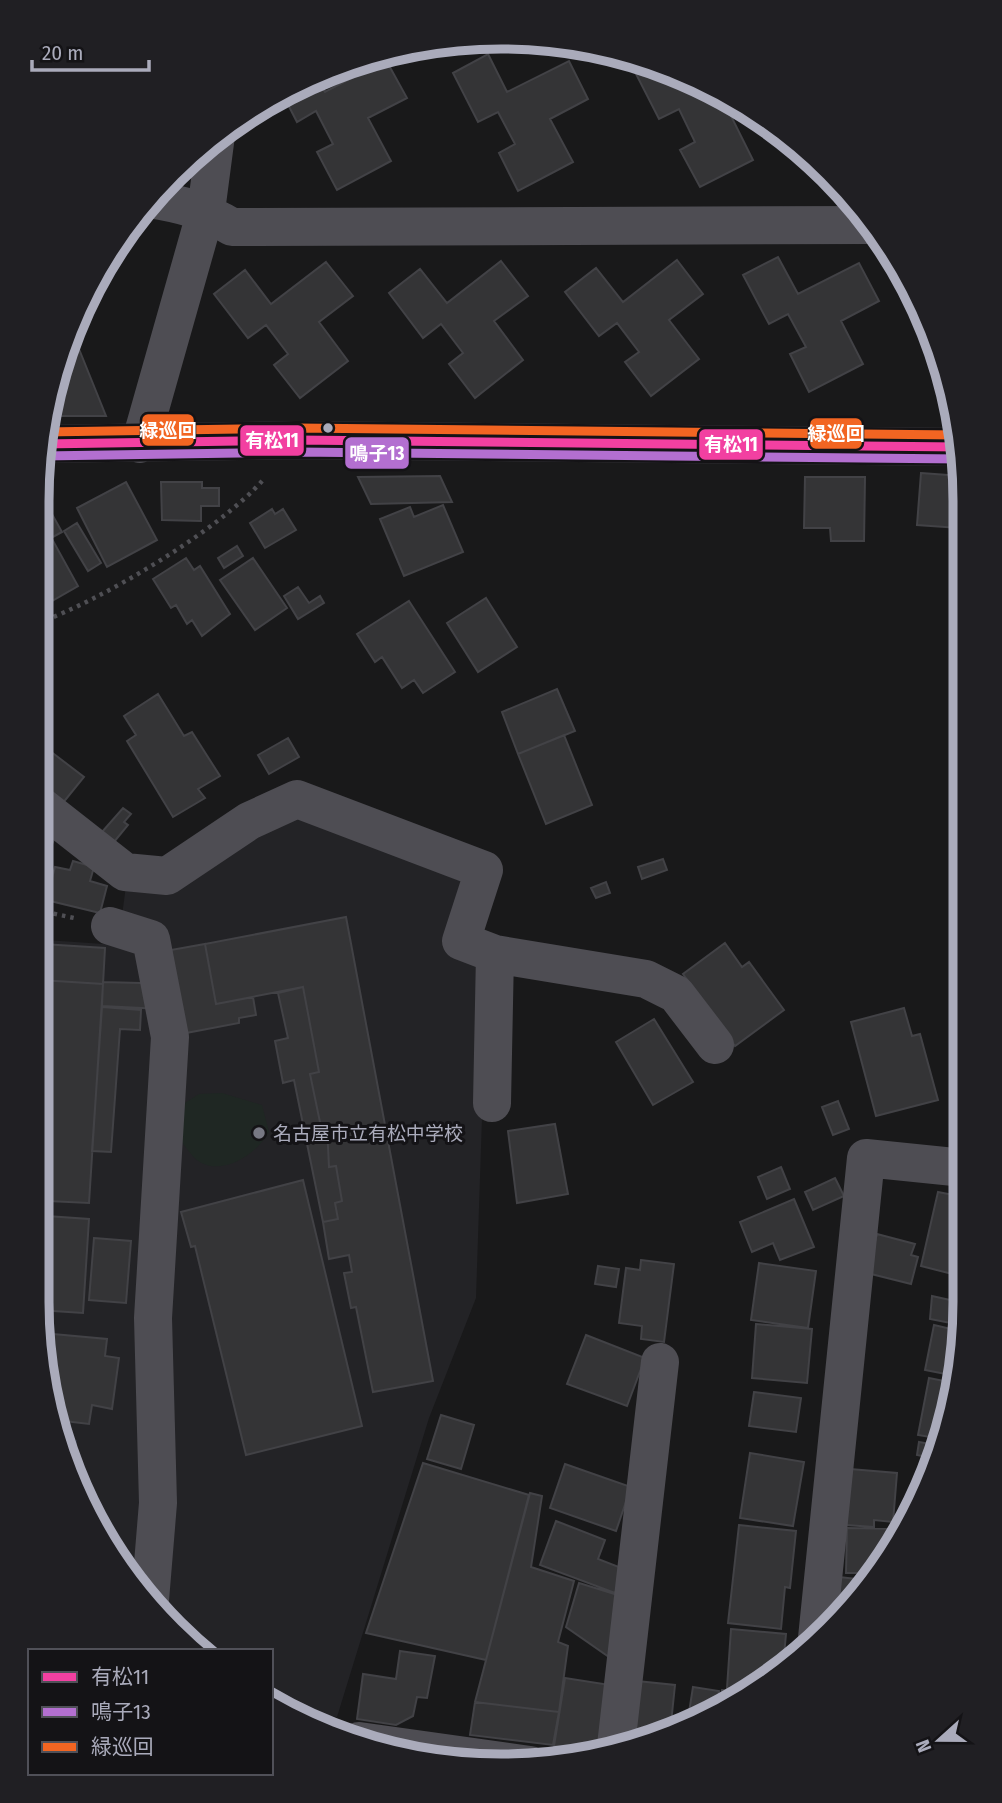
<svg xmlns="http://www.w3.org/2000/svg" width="1002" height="1803" font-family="'Fira Sans Condensed','Noto Sans JP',sans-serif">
<rect width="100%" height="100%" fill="#19191a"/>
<!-- built -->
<path fill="#232326" d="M292 811 477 888 487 968 476 1298 429 1418 337 1717 294 1711 271 1701V1651H203L132 1584 61 1451 37 1302V919L41 920 46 940 118 945 126 886Z"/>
<!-- green -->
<path fill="#1f2723" d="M222 1093 262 1105 269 1132C255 1157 213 1182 191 1154 187 1149 180 1141 179 1135 178 1126 180 1115 180 1106L199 1094Z"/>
<!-- water -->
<path fill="#2c313d" d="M59 1438 77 1440 74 1475 61 1451Z"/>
<!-- building -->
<path fill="#343436" stroke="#424246" stroke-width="2" d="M488 54 507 92 569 61 588 99 550 119 573 162 518 191 499 153 515 144 498 112 478 122 453 73Z
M386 60 407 98 368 118 391 161 337 190 317 152 333 144 316 111 297 122 282 93 317 76 325 92Z
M651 62 681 75 688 90 700 84 733 99 746 109 731 116 753 160 700 187 680 150 695 142 679 109 659 119 634 70Z
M778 257 798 294 859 263 879 301 841 321 863 364 809 392 790 354 806 347 788 314 769 324 743 275Z
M677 260 703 294 669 320 699 359 651 396 625 362 639 352 617 323 599 336 565 292 596 268 623 302Z
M501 261 528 296 494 321 523 360 475 398 449 364 463 353 441 324 423 338 389 293 420 269 447 303Z
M326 262 353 296 319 322 348 361 300 398 274 365 288 354 266 325 248 338 214 294 245 270 271 304Z
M79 349 106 416H47L53 380 65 350Z
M921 473 961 476 959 528 917 525Z
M440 476 452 502 371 504 358 477Z
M805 477H865L864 541H831L830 528H804Z
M126 482 157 540 107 567 77 508Z
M161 482H202V488H219V506H201V521L162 520Z
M38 489 62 532 38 545Z
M443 505 463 552 404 576 380 519 410 507 414 517Z
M272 509 275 514 283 509 296 530 265 548 250 523Z
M77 523 101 563 88 571 64 531Z
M52 539 78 586 38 609V547Z
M237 546 243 556 224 568 218 558Z
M186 558 194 570 200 566 230 614 202 636 192 620 187 624 176 605 171 608 153 579Z
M253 558 287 608 255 630 220 580Z
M298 587 309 603 320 596 324 603 298 619 284 596Z
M486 598 517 647 478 672 447 623Z
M409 601 455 672 423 693 414 680 402 688 382 657 375 662 357 634Z
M557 689 575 731 518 754 502 712Z
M158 694 184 736 192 732 220 776 198 789 205 798 173 817 127 741 136 735 124 716Z
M39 717 51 729 41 741 37 737Z
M564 735 592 805 546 824 518 754Z
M288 738 299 757 269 774 258 755Z
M37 741 84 777 62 804 37 785Z
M123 808 131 814 124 822 128 825 114 842 102 832Z
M37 826 56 834 47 857 37 854Z
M663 859 667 870 642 879 638 867Z
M73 861 94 867 90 881 107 886 100 913 46 900 55 867 70 870Z
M606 882 610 893 596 898 591 888Z
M346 917 433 1381 373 1392 356 1307 351 1308 344 1273 352 1272 349 1255 329 1259 323 1222 338 1219 335 1203 342 1201 336 1166 329 1167 327 1126 321 1127 310 1074 319 1072 303 987 216 1004 205 944Z
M725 943 742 967 749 962 784 1010 735 1046 683 974Z
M42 944 105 948 103 984 40 980Z
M205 944 216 1004 253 997 256 1015 239 1018V1023L186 1033 171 950Z
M40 980 103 984 89 1203 48 1201 47 1216 89 1219 83 1313 38 1310 37 1302V1156L47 1004 38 1003Z
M103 982 177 984 182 1010 102 1006Z
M303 987 319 1072 310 1074 321 1127 327 1126 329 1167 336 1166 342 1201 335 1203 338 1219 323 1222 294 1080 283 1083 275 1041 288 1038 278 993Z
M102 1007 141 1010 140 1030 120 1029 111 1152 92 1151Z
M904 1008 912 1036 920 1034 938 1100 876 1116 851 1022Z
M654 1019 693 1082 653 1105 616 1042Z
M838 1101 849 1129 833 1135 822 1107Z
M555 1124 568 1194 517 1203 508 1131Z
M781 1167 790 1189 767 1199 758 1177Z
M835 1178 844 1196 813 1210 805 1192Z
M303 1180 362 1426 246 1455 195 1246 191 1247 181 1212Z
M938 1192 964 1197V1277L921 1266Z
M794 1199 814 1247 780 1260 773 1243 752 1252 740 1222Z
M877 1234 915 1244 911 1255 918 1257 911 1284 867 1273Z
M94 1238 131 1241 126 1303 89 1300Z
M641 1260 674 1264 664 1342 641 1339 642 1326 619 1323 626 1268 640 1270Z
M759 1263 816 1271 808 1328 751 1320Z
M598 1266 619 1269 616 1287 595 1284Z
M932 1296 964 1303 961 1325 930 1319Z
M756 1324 812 1329 807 1383 752 1378Z
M934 1325 964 1332 956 1376 925 1370Z
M42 1333 107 1339 105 1356 119 1358 112 1409 92 1405 89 1424 56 1420Z
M586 1335 645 1358 627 1406 567 1384Z
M929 1378 954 1383 943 1439 918 1435Z
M754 1392 801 1398 796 1432 749 1426Z
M441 1415 474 1425 461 1469 427 1459Z
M919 1442 942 1446 937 1459 917 1455Z
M750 1453 804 1462 793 1526 740 1518Z
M423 1463 529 1495 486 1660 366 1633Z
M565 1464 631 1487 616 1531 550 1508Z
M850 1469 897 1473 893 1522 874 1520V1527L846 1525Z
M916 1483 926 1484 911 1516Z
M530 1493 542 1496 531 1567 574 1581 558 1642 568 1646 559 1712 475 1702Z
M556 1521 605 1540 598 1559 624 1569 615 1593 540 1565Z
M739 1525 796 1531 790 1588 785 1587 781 1629 728 1623Z
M847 1528 901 1529 900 1538 871 1573H846Z
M839 1577 866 1580 836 1616Z
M579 1583 621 1596 609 1657 566 1627Z
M731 1629 786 1634 783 1666 745 1689 727 1688Z
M400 1651 435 1656 427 1698 417 1697 413 1716 396 1725 357 1719 363 1674 396 1679Z
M565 1678 610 1685 599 1749 589 1752 554 1746Z
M637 1681 675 1685 670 1733 630 1742Z
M693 1687 719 1691 716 1708 687 1725Z
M722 1690 740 1692 720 1705Z
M475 1702 559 1712 553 1745 470 1735Z"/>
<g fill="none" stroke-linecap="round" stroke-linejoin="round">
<!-- path -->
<path stroke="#4f4f54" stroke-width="4.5" stroke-dasharray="3.5 5" stroke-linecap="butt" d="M38 623C102 600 218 531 263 480
M37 910 74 918"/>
<!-- minor -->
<path stroke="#4e4d53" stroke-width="38" d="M149 199C181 204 204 210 232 227L872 225
M42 444 297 440 961 447
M140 444 206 211 216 135
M37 803 125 872 167 876 249 821 297 799 484 870 461 941 495 954 646 979 676 994 715 1045
M110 926 151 939 170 1037 153 1318 158 1503 150 1600
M492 1103 495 954
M817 1638 866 1158 964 1168
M359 1741 530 1765
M616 1746 660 1362"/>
<defs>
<path id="bus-1" d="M42 444 297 440 961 447"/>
<path id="bus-2" d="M42 456 297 452 961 459"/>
<path id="bus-3" d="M44 432 297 428 960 435"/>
</defs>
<!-- bus-1 casing -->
<use href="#bus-1" stroke="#141316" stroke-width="14"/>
<!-- bus-2 casing -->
<use href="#bus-2" stroke="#141316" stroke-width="14"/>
<!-- bus-3 casing -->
<use href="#bus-3" stroke="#141316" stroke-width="14"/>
<!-- bus-1 -->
<use href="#bus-1" stroke="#f240a1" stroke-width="9"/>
<!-- bus-2 -->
<use href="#bus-2" stroke="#b36fd0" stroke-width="9"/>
<!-- bus-3 -->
<use href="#bus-3" stroke="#f26522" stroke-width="9"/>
</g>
<!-- markers -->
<circle fill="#aaabbb" stroke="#141316" stroke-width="2.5" cx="328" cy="428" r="6"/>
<circle fill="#777883" stroke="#141316" stroke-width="2.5" cx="259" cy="1133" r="7"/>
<g text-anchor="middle" stroke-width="6" stroke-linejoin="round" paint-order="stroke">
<!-- poi labels -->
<g font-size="19" fill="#aaabbb" stroke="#141316" text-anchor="start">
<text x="273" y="1140">名古屋市立有松中学校</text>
</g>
</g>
<!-- crop -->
<path d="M0 0H1002V1803H0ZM501 49H501A452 452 0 0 1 953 501V1302A452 452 0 0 1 501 1754H501A452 452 0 0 1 49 1302V501A452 452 0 0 1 501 49Z" fill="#201f23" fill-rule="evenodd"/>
<path fill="none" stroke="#aaabbb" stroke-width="9" d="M501 49H501A452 452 0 0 1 953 501V1302A452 452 0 0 1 501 1754H501A452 452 0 0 1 49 1302V501A452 452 0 0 1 501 49Z"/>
<g stroke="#141316" stroke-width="2.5">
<rect x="141" y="413" width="54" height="34" rx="7" fill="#f26522"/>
<rect x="809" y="417" width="54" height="33" rx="7" fill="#f26522"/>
<rect x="239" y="424" width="66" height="33" rx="7" fill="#f240a1"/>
<rect x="698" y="428" width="66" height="33" rx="7" fill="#f240a1"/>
<rect x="344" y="436" width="66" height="34" rx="7" fill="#b36fd0"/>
</g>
<g font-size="19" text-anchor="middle" font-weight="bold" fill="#fff">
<text x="168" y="437">緑巡回</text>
<text x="836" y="440">緑巡回</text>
<text x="272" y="447">有松11</text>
<text x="731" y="451">有松11</text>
<text x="377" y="460">鳴子13</text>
</g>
<!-- legend -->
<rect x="28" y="1649" width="245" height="126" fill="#141316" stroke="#505058" stroke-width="2"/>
<rect x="42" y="1672" width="35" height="10" fill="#f240a1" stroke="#505058" stroke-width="2"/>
<text x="91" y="1684" font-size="21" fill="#aaabbb">有松11</text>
<rect x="42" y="1707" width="35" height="10" fill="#b36fd0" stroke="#505058" stroke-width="2"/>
<text x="91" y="1719" font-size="21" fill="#aaabbb">鳴子13</text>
<rect x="42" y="1742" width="35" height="10" fill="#f26522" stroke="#505058" stroke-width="2"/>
<text x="91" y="1754" font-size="21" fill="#aaabbb">緑巡回</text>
<!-- north arrow -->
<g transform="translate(939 1740) rotate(249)" stroke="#141316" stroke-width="5" paint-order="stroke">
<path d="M0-5L12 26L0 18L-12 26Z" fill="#aaabbb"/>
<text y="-10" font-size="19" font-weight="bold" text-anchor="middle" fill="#aaabbb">N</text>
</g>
<!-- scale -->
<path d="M32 60v10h117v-10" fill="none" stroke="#aaabbb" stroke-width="3.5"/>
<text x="42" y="60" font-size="21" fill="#aaabbb" stroke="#141316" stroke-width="5" paint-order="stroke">20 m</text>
</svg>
